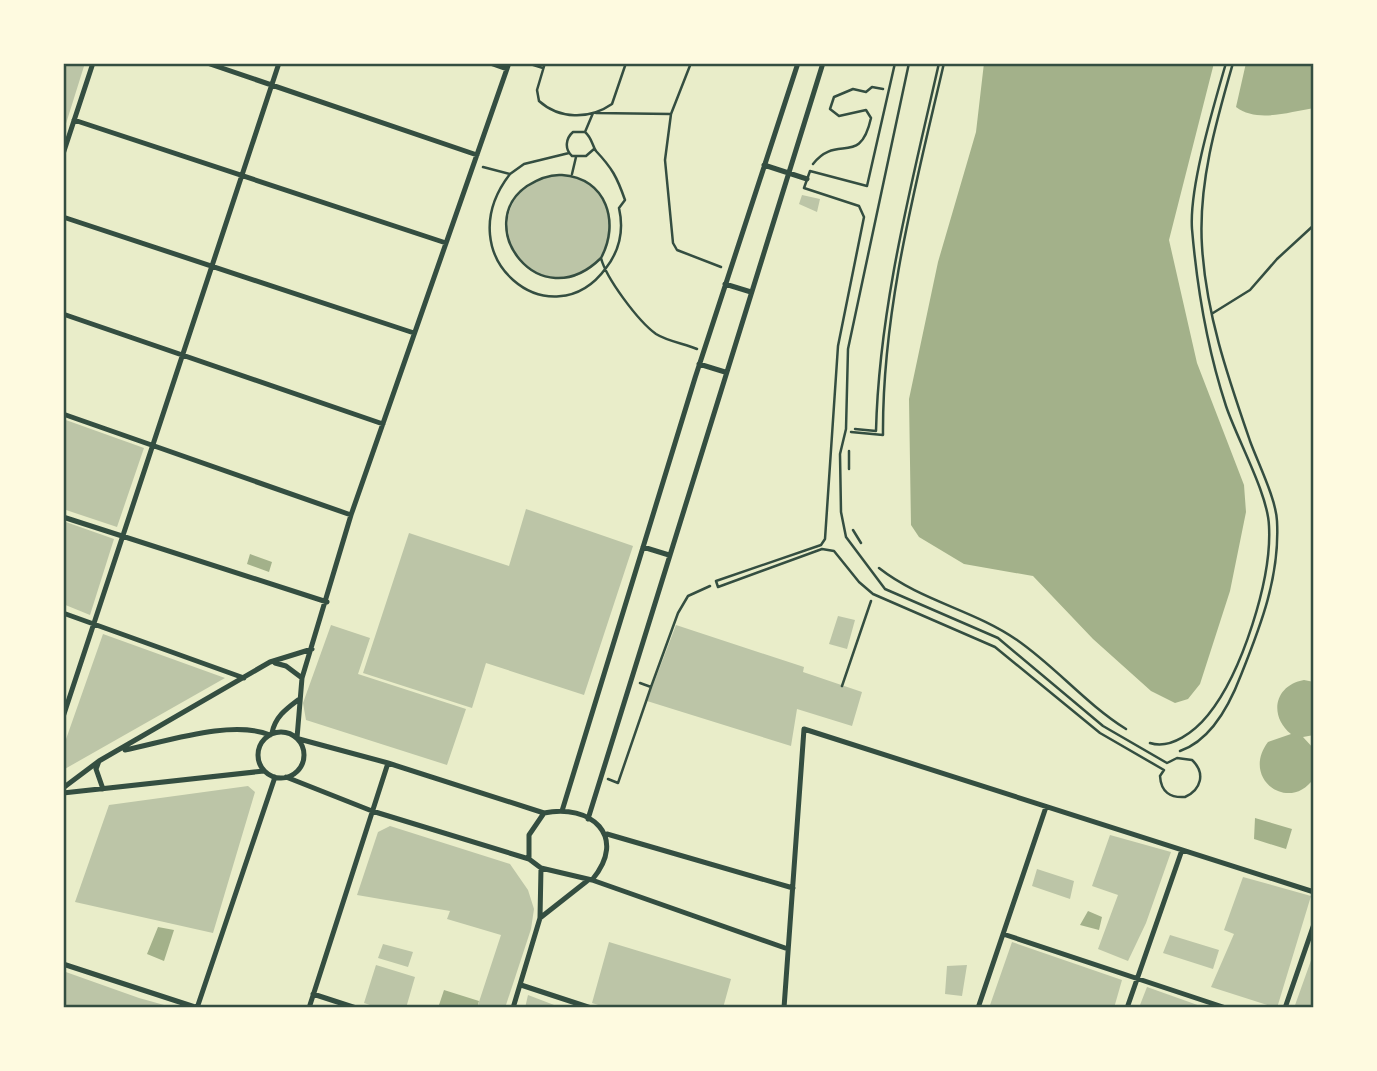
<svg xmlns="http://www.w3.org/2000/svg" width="1377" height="1071" font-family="Raleway,sans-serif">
<rect width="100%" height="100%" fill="#e9edc9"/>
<!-- water -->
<path fill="#a3b18a" d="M984 63H1214L1169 240 1197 363 1244 485 1246 512 1230 591 1200 684 1188 699 1175 703 1151 691 1093 639 1033 576 964 564 919 537 911 525 909 399 938 262 976 132Z
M1246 63H1314V108C1289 112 1257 123 1236 107Z
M250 554 272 562 269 572 247 564Z
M1304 680 1314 682V735L1303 737 1314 749V778C1290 814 1240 779 1268 742L1291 734C1268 715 1275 685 1304 680Z
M1255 818 1292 829 1286 849 1254 839Z
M1088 911 1102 917 1099 930 1080 925Z
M158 927 174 930 164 961 147 954Z
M444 990 479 1001 477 1008H438Z"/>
<!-- building -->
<path fill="#bcc5a7" d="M63 63H85L64 130H63Z
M507 227a52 52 0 1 1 104 0a52 52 0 1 1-104 0Z
M802 195 820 199 817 212 799 204Z
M63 419 144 448 117 527 63 509Z
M526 509 633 546 584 695 486 663 472 708 363 673 409 533 509 566Z
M63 521 114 539 90 615 63 604Z
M838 616 855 620 847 649 829 644Z
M331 625 370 638 358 674 466 709 447 765 306 720 303 703Z
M676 625 804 667 803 672 862 692 852 726 797 709 791 746 647 701Z
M103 634 225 678 63 770 65 742Z
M248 786 255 792 213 933 75 902 109 805Z
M390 826 510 864 528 890 534 909 531 929 505 1008H477L501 935 447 919 450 911 357 895 378 832Z
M1110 835 1171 852 1146 923 1128 961 1098 949 1118 895 1092 886Z
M1037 869 1074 881 1070 899 1032 886Z
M1243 877 1311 896 1277 1008 1211 987 1234 934 1224 930Z
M1170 935 1219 950 1213 969 1163 953Z
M609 942 731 979 723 1008H608L592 1003Z
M1012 942 1122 980 1114 1008H989Z
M383 944 413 952 408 967 378 958Z
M1314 952V1008H1294Z
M376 965 415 977 406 1008H379L364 1003Z
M967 965 962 996 945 994 947 966Z
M63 971 139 998 175 1008H63Z
M1147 987 1206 1008H1149L1140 1005Z
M528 995 562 1008H525Z"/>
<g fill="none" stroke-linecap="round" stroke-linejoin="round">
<!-- path -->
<path stroke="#344e41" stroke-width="2.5" d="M527 63 543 68
M545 63 537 90 539 101C559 119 589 120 612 104L626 63
M596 113 671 114 691 63
M671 114 665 160 673 243 677 250 721 267
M585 132 593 113
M813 164C837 133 860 168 871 118L866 110 839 116 830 109 834 97 853 89 866 92 872 87 883 89
M483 167 510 174C445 258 552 342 606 268 620 250 624 230 619 208L625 200C617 177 612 168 596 151 592 145 592 138 585 132H573C566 138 564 149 572 156H586L594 149
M510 174 524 164 569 153
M572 174 576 157
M601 258C539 319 471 225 527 186 538 179 549 174 562 175 607 178 620 223 601 258 606 278 638 321 656 334 667 341 685 344 697 349
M1213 313 1250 290 1277 259 1314 225
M855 429 876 431C879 307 912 183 939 63
M851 432 883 435C882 310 916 184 944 63
M849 469V451
M853 530 861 543
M879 568C921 601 974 610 1017 640 1056 667 1086 704 1126 729
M640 683 651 687 678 613 688 596 710 586
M842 686 871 601
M1150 743C1171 750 1195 731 1208 715 1242 673 1272 579 1269 526 1268 494 1237 439 1226 406 1208 351 1197 287 1192 229 1189 187 1214 105 1226 63
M1180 751C1212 740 1230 704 1241 675 1261 625 1280 576 1277 521 1276 499 1258 463 1250 441 1228 377 1206 314 1202 246 1198 184 1216 122 1233 63
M608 779 618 783 651 687"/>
<!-- service -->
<path stroke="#344e41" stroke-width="2.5" d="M895 63 867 186 810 171 804 188 859 206 864 217 838 346 825 539 821 545 716 581 718 587 822 549 834 551 859 582 873 594 995 647 1100 733 1164 770 1160 776C1161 792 1170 798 1185 797 1201 790 1206 773 1192 760L1177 758 1167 763 1103 726 998 638 885 589 846 537 841 512 840 454 846 429 848 349 909 63"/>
<!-- minor -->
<path stroke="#344e41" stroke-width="5" d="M207 63 477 155
M490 63 507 69
M74 120 446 243
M63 154 93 63
M764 165 807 179
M63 217 414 333
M725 284 751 292
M63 314 383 424
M699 364 725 372
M63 414 351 515
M63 517 327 602
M643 547 669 555
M63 613 244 678
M275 663 286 666 302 678
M63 717 279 63
M258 755a23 23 0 1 1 46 0a23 23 0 1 1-46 0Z
M272 733C275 717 286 709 298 700
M297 738 302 678 351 515 509 63
M299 739 388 763 544 813C590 803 629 836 592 880L541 868 529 859V835L544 813
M125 750C165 742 232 719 270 735
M99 761 96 769 103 789
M286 777 372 811 529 859
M63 788 99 761 270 662 312 649
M63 793 264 771
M562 811 695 378 798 63
M588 819 823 63
M607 834 793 888
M592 880 788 949
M540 918 587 881
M1003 934 1226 1008
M63 964 198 1008
M521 985 591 1008
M313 994 356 1008
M197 1008 275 777
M309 1008 388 763
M513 1008 540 918 541 868
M784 1008 804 729 1314 892
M978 1008 1046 807
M1127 1008 1182 850
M1285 1008 1314 924"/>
</g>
<!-- border -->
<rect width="1377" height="1071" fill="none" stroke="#fefae0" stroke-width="130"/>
<rect x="65" y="65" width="1247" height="941" fill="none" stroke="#344e41" stroke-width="2.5"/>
</svg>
